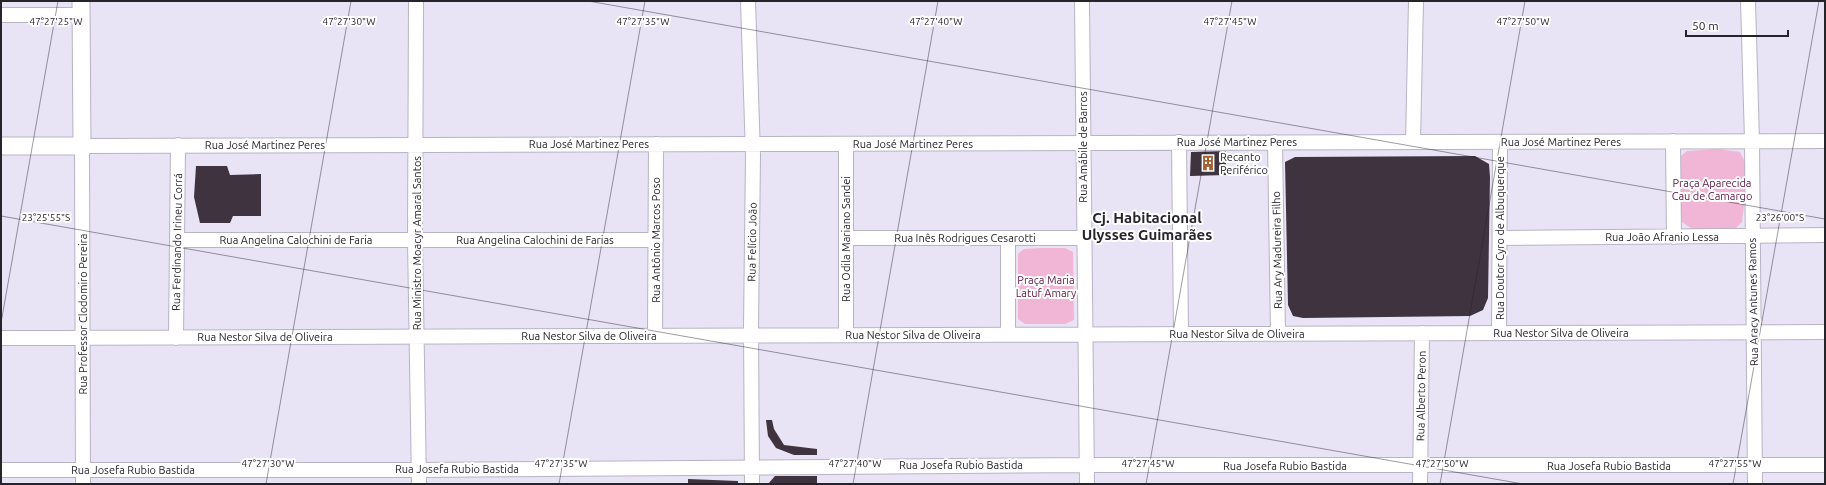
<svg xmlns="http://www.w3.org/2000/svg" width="1826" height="485" font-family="Ubuntu,sans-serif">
<rect width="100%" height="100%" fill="#e9e3f6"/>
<!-- green -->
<path fill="#f1b6d5" d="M1718 149 1740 152 1745 162V197L1742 222 1734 230 1692 229 1682 222 1679 208 1680 157 1687 151Z
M1040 248H1065L1073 252 1074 320 1065 324H1025L1018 319V254L1024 249Z"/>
<!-- building -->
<path fill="#3e333f" d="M1226 151V175L1190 176 1191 152Z
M1475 156 1489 164 1490 177 1488 298 1483 310 1470 316 1303 318 1293 316 1288 305 1285 162 1295 157Z
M196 166H227L230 175 261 174V216H233L230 223H200L194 197Z
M766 420H772L774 429 784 445 817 449V455H794L776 448 768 436Z
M775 476H817V484H768Z
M688 479 738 481V484H688Z"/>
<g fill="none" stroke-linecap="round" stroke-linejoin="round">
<defs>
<path id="minor" d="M416 1 415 240 419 484
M748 1 753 155 751 328 752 484
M1082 1 1087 484
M1748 1 1752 141 1755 484
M1 15H81
M1673 141 1674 237
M1179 142 1181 334
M1275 142 1278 334
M1413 142 1416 1
M846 144V335
M847 238H1084
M1008 238V335
M1500 238 1825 235
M177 240H656
M1499 333 1500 142
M655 336 656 144
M1 338 1825 332
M176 338 178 145
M1 470H419L1086 465H1825
M83 484 82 146 1825 141
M1420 484 1422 333"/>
<path id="major" d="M1 146H82L81 1"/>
</defs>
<!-- minor casing -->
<use href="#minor" stroke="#b8b3c5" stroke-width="16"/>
<!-- major casing -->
<use href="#major" stroke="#b8b3c5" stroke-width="19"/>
<!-- minor -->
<use href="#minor" stroke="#fff" stroke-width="14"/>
<!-- major -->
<use href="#major" stroke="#fff" stroke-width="17"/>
</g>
<!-- ticks -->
<path fill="none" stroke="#26242b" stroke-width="1" stroke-opacity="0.45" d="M588 1 1825 219M1 216 1523 484M1 323 58 1M266 484 351 1M559 484 645 1M853 484 938 1M1146 484 1232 1M1440 484 1525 1M1733 484 1819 1"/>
<!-- icons -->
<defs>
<symbol id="building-bare" viewBox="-9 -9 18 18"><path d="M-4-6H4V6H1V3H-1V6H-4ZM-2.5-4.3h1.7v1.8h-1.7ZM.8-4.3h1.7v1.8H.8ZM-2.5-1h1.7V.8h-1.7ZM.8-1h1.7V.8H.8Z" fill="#a35f2f" stroke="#fff" stroke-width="2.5" paint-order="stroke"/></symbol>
</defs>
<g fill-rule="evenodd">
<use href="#building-bare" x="1197" y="152" width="22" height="22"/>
</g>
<g text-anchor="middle" stroke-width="4" stroke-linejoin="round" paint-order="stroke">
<!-- street labels -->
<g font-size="11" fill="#26242b" stroke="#fff">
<text x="1237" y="146">Rua José Martinez Peres</text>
<text x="1561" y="146">Rua José Martinez Peres</text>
<text x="589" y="148">Rua José Martinez Peres</text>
<text x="913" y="148">Rua José Martinez Peres</text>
<text x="265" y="149">Rua José Martinez Peres</text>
<text transform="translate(1083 147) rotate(-90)" y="4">Rua Amábile de Barros</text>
<text x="1662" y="241">Rua João Afranio Lessa</text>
<text x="965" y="242">Rua Inês Rodrigues Cesarotti</text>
<text transform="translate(1500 238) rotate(-90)" y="4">Rua Doutor Cyro de Albuquerque</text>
<text transform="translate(846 239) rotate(-90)" y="4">Rua Odila Mariano Sandei</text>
<text x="296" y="244">Rua Angelina Calochini de Faria</text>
<text x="535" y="244">Rua Angelina Calochini de Farias</text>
<text transform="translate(656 240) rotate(-90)" y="4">Rua Antônio Marcos Poso</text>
<text transform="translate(177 242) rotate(-89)" y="4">Rua Ferdinando Irineu Corrá</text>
<text transform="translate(752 242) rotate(-89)" y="4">Rua Felício João</text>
<text transform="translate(417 243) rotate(-90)" y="4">Rua Ministro Moacyr Amaral Santos</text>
<text transform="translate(1277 250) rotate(-91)" y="4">Rua Ary Madureira Filho</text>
<text transform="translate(1753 302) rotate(-91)" y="4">Rua Aracy Antunes Ramos</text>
<text transform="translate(83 314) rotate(-90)" y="4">Rua Professor Clodomiro Pereira</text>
<text x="1561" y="337">Rua Nestor Silva de Oliveira</text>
<text x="1237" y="338">Rua Nestor Silva de Oliveira</text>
<text x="913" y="339">Rua Nestor Silva de Oliveira</text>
<text x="589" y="340">Rua Nestor Silva de Oliveira</text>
<text x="265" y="341">Rua Nestor Silva de Oliveira</text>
<text transform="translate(1421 396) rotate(-89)" y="4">Rua Alberto Peron</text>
<text x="961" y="469">Rua Josefa Rubio Bastida</text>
<text x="1285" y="470">Rua Josefa Rubio Bastida</text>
<text x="1609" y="470">Rua Josefa Rubio Bastida</text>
<text x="457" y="473">Rua Josefa Rubio Bastida</text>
<text x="133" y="474">Rua Josefa Rubio Bastida</text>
</g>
<!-- poi labels -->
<g font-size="11" fill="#26242b" stroke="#fff" text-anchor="start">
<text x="1220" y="161">Recanto<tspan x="1220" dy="13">Periférico</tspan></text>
</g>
<!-- park labels -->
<g font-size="11" fill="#5d1444" stroke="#fff">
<text x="1712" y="187">Praça Aparecida<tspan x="1712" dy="13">Cau de Camargo</tspan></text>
<text x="1046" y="284">Praça Maria<tspan x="1046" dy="13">Latuf Amary</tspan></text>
</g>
<!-- district labels -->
<g font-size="15" font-weight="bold" fill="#26242b" stroke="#fff">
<text x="1147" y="223">Cj. Habitacional<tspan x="1147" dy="17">Ulysses Guimarães</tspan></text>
</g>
</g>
<g font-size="10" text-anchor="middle" fill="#26242b" stroke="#fff" stroke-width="4" stroke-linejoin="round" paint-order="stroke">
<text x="56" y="25">47°27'25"W</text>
<text x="349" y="25">47°27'30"W</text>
<text x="643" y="25">47°27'35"W</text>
<text x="936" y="25">47°27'40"W</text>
<text x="1230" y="25">47°27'45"W</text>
<text x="1523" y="25">47°27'50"W</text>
<text x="1780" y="221">23°26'00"S</text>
<text x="46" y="221">23°25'55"S</text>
<text x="268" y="467">47°27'30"W</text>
<text x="561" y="467">47°27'35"W</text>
<text x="855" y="467">47°27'40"W</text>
<text x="1148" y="467">47°27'45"W</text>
<text x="1442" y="467">47°27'50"W</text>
<text x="1735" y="467">47°27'55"W</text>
</g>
<!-- border -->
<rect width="1826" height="485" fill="none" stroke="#26242b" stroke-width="4"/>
<!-- scale -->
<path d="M1686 30v6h102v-6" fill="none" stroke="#26242b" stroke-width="2"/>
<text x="1692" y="30" font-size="12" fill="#26242b" stroke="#ffffff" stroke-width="3" paint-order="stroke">50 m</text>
</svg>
